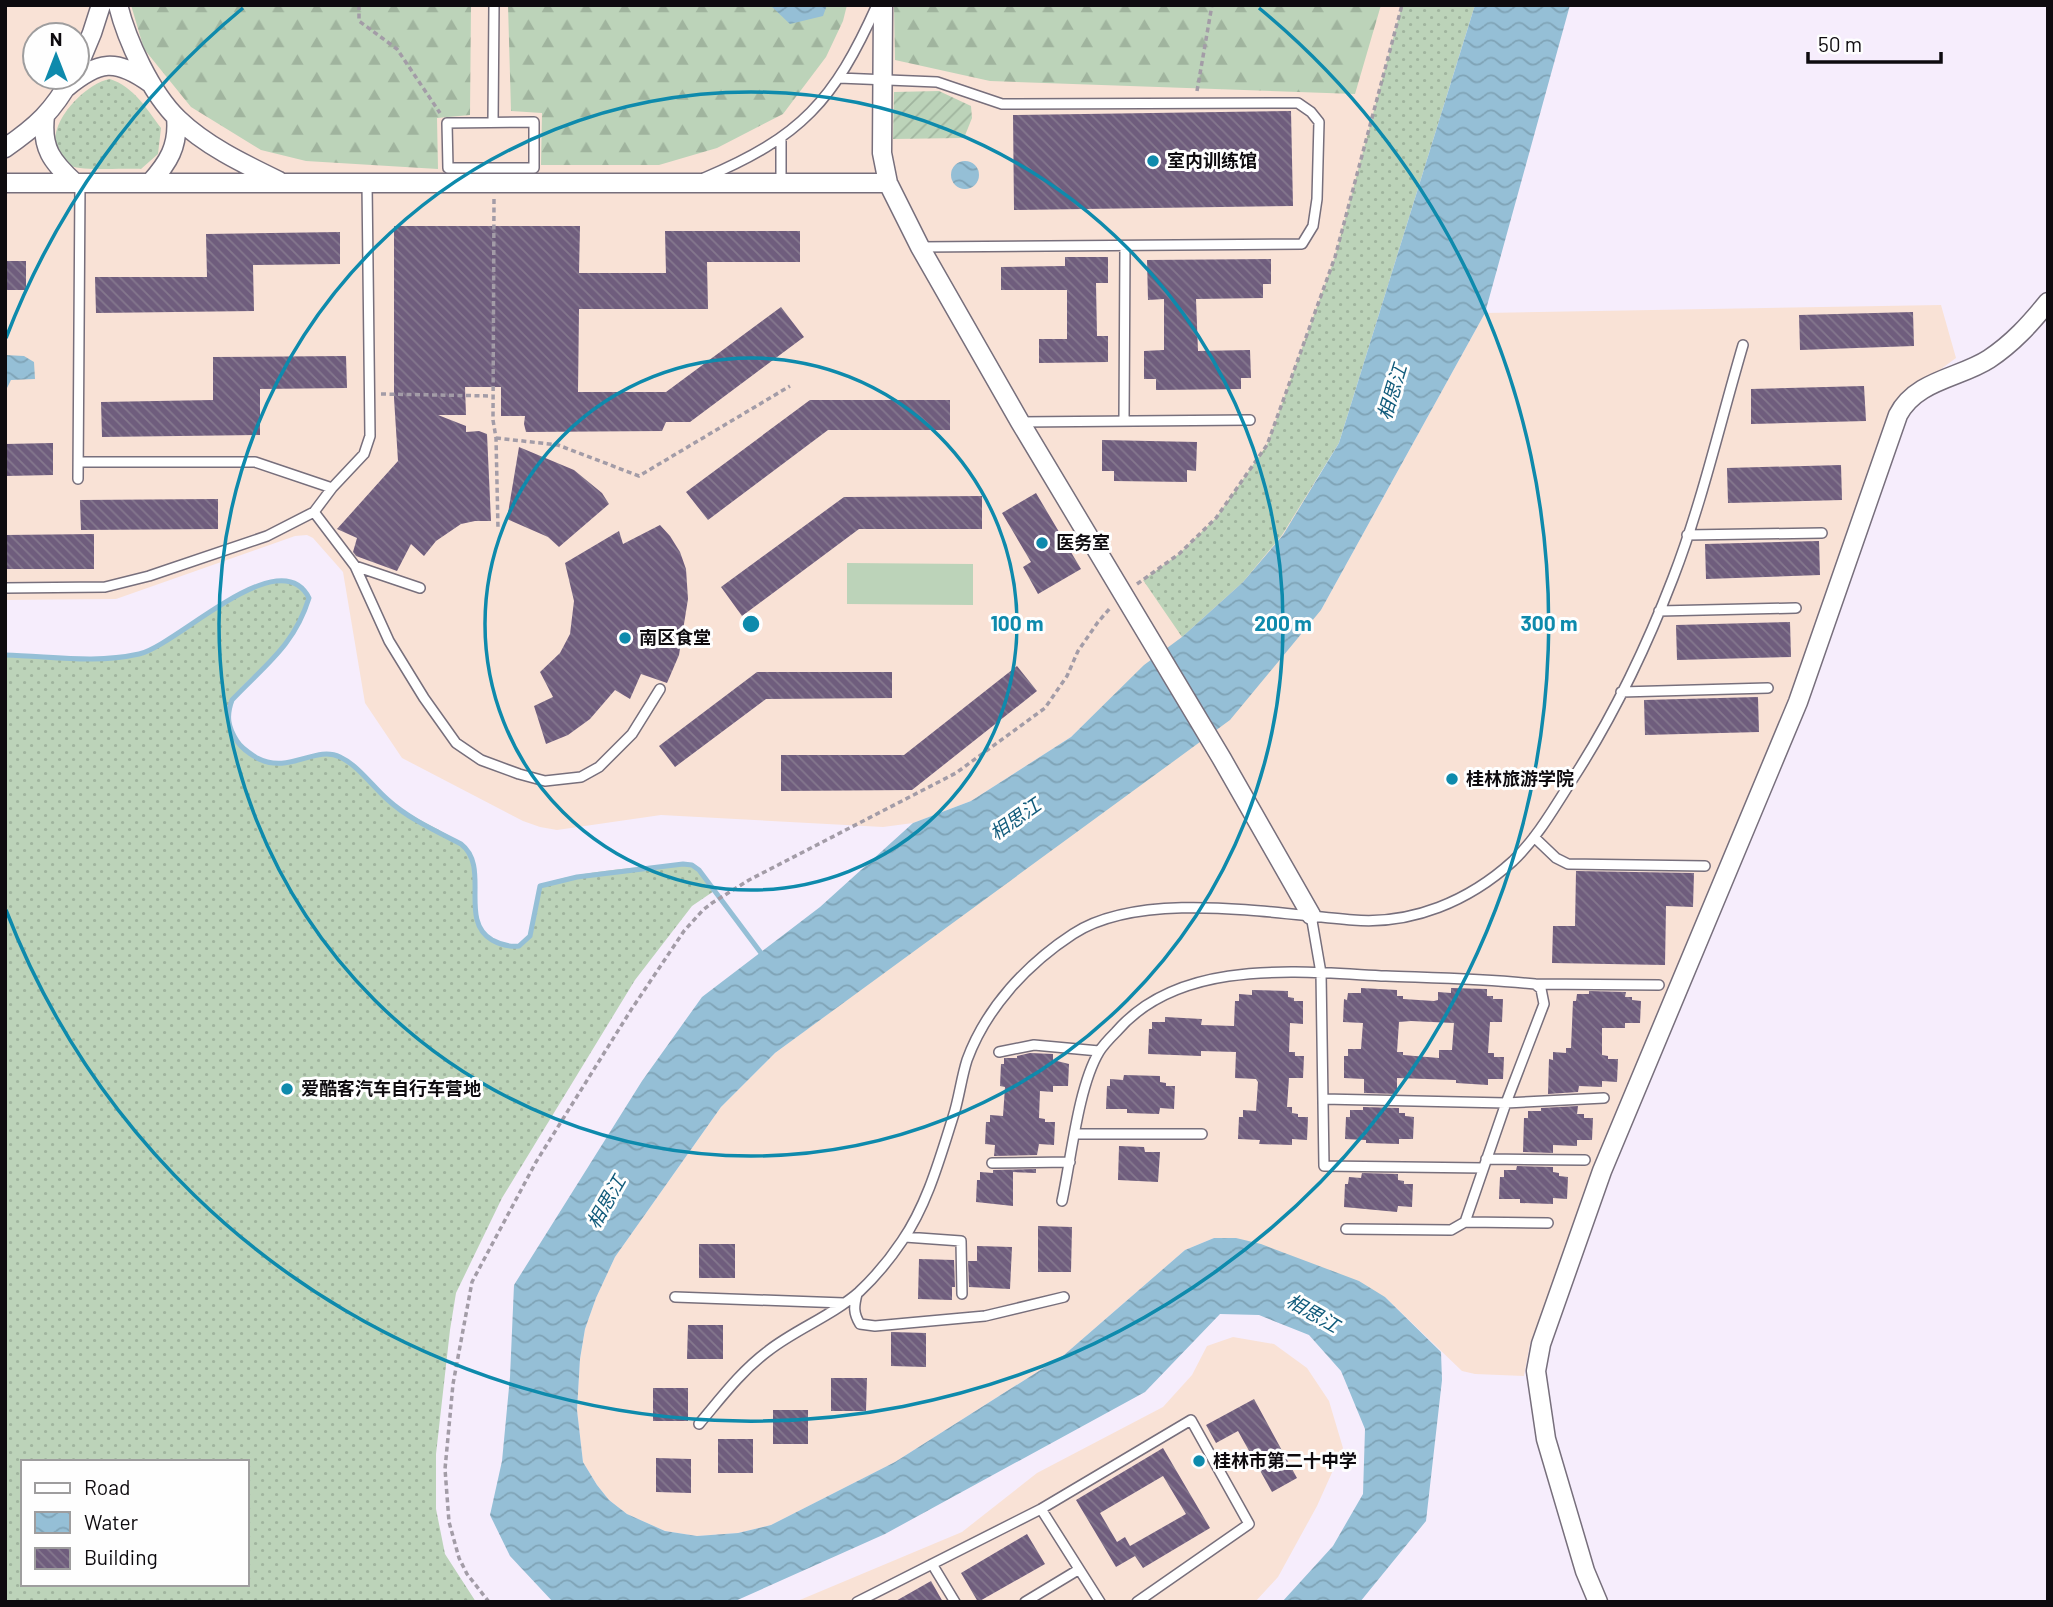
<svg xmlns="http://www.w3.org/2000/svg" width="2053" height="1607" font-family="Barlow,'Noto Sans SC',sans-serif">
<defs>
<pattern id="grass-dots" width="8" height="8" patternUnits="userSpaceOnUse" patternTransform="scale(1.75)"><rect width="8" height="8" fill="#bcd3b9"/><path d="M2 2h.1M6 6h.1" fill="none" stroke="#a0b49e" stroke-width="1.8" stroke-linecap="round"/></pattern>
<pattern id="forest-firs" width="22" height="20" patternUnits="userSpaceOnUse" patternTransform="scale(1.75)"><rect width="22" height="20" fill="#bcd3b9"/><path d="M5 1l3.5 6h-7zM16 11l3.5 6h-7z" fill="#a0b49e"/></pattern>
<pattern id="garden-furrows" width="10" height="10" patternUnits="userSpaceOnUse" patternTransform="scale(1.75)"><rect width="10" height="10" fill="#bcd3b9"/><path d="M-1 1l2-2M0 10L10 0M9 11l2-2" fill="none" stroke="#a0b49e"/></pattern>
<pattern id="water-waves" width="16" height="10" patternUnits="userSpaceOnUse" patternTransform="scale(1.75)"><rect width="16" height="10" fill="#95bfd6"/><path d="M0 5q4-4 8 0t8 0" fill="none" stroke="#7fa3b6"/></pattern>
<pattern id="building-back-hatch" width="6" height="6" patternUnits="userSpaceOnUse" patternTransform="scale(1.75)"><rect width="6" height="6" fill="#6f5d7d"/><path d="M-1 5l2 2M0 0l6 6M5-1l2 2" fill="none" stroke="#85788e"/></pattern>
</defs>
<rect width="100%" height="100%" fill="#f6edfc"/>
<!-- education -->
<path fill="#f9e2d6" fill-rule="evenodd" d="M5 5H1475L1312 490 1321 610 1485 313 1941 305 1956 358 1895 403 1829 598 1571 1237 1530 1344 1524 1376 1475 1374 1462 1371 1385 1297 1214 1238 1185 1250 1064 1355 895 1462 771 1525 738 1533 697 1536 665 1531 627 1514 609 1500 597 1485 583 1462 577 1410 580 1359 585 1329 596 1298 615 1257 721 1107 775 1053 1191 746 1144 666 1071 737 971 801 913 823 883 827 661 815 557 830 540 827 523 821 402 758 365 703 343 572 313 538 307 535 295 536 116 599 5 600ZM35 35H77V77H35Z
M1233 1337 1274 1344 1307 1368 1329 1401 1343 1448 1317 1506 1278 1577 1255 1602H795L962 1532 1037 1473 1163 1407 1192 1375 1207 1346Z"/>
<!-- grass -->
<path fill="url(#grass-dots)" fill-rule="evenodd" d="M1402 5H1475L1339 443 1282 535 1243 582 1182 637 1143 580 1179 554 1216 518 1267 445 1335 257Z
M110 79C134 87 146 108 161 128L158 154 141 169C127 168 81 171 71 166 29 142 80 84 110 79Z
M277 581C293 581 301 583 309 598 303 617 296 634 283 649 267 667 242 681 231 702 226 713 228 722 232 733 237 743 244 750 253 756 288 777 314 745 340 757 361 766 373 789 391 802 414 819 444 830 464 846 493 869 454 926 500 944 508 948 517 948 525 943L532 928 538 888C555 873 656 865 683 864 699 866 706 879 714 891L692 906 635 980 502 1198 456 1293 450 1330 436 1454V1509L445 1554 476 1602H5V655L88 661 142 654 249 588ZM23 1462H247V1584H23Z"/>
<!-- forest -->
<path fill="url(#forest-firs)" d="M131 5H471L470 115 437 118 438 169 306 161 261 150 191 107 144 49Z
M508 5H847L843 21 826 57 783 114 717 148 659 165H541L542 113 511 111Z
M894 5H1381L1355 94 990 81 895 60Z"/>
<!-- park -->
<path fill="#bcd3b9" d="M847 563 973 564V605L847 604Z"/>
<!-- garden -->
<path fill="url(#garden-furrows)" d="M939 91 971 106 972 118 964 138 893 139 894 92Z"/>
<!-- water -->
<path fill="url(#water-waves)" d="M770 5H827L823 16 790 24Z
M1475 5H1570L1485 313 1321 610 1230 720 775 1053 721 1107 615 1257 596 1298 585 1329 580 1359 577 1410 583 1462 597 1485 609 1500 627 1514 665 1531 697 1536 738 1533 771 1525 895 1462 1064 1355 1185 1250 1214 1238H1236L1261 1244 1359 1281 1385 1297 1441 1352 1442 1380 1426 1521 1360 1602H1282L1333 1546 1363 1494 1365 1429 1341 1371 1309 1335 1259 1315 1220 1314 1145 1392 885 1534 733 1602H553L510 1556 490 1515 502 1461 510 1377 514 1285 642 1081 702 997 820 907 913 823 971 801 1071 737 1144 665 1182 637 1243 582 1283 535 1339 443Z
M951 175a14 14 0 1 1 28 0a14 14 0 1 1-28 0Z
M5 355 24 356 34 362 35 379 11 380 5 392Z"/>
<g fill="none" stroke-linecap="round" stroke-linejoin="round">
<!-- stream -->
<path stroke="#95bfd6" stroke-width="5" d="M5 655C51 656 94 664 139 654 176 646 280 540 309 598 294 646 265 665 232 700 226 716 228 727 237 741 241 748 249 753 257 758 289 775 315 745 340 757 359 766 372 786 388 800 409 819 436 831 461 844 491 867 458 920 492 940 501 945 509 947 519 946L530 936 540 886 577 877 683 864 692 865 699 870 764 957"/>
</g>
<!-- building -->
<path fill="url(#building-back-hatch)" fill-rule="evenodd" d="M1291 111 1293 206 1014 210 1013 115Z
M394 226H580L579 273H666L665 231H800V262H707L708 309H579L578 392H666L781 307 804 337 690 422H666L662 431 526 432 524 424 525 416H501V387H465L466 415H438L466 426V432L479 431 487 434 491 521H475L461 524 436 541 424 556 411 544 397 571 356 556 353 552 357 538 337 529 398 461 394 398Z
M340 232V264L253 265 254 311 96 313 95 277H207L206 234Z
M1065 257H1108V283H1096L1097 336H1108V362L1039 363V339H1067V290H1001V267L1065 266Z
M1271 259V284H1263V298L1196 299 1198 351 1250 350 1251 378H1241V389L1156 390V379H1144V351L1164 350V299L1148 300 1147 260Z
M5 261H26V290H5Z
M1913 312 1914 346 1800 350 1799 315Z
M346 356 347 388 260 389V435L102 437 101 402 213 400V357Z
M1864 386 1866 421 1751 424V389Z
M810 400H950V430H828L708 520 686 492Z
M1102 440 1197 442 1196 471 1187 470V482L1114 481V471H1102Z
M53 443V475L5 476V444Z
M519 447 574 470 602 493 609 504 559 547 548 537 507 519Z
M1841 465 1842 500 1728 503 1727 468Z
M1036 493 1081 569 1038 594 1023 567 1031 562 1002 513Z
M982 496V529H859L742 616 721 587 844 497Z
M218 499V529L81 530 80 500Z
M660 525 670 536 680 552 686 569 688 599 679 655 667 683 641 674 630 699 615 690 590 719 568 735 546 744 534 706 553 697 540 672 560 653 570 634 574 601 565 563 619 531 623 544Z
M94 534V569H5V535Z
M1819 541 1820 575 1706 579 1705 544Z
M1790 622 1791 657 1677 660 1676 625Z
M1017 666 1037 691 912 790 781 791V755H904Z
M757 672H892V698L766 699 675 767 659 746Z
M1758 697 1759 732 1645 735 1644 700Z
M1576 871 1694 873 1693 907 1666 906 1665 965 1552 963 1553 926H1575Z
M1361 988 1397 990V996H1403V999L1434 1001 1438 1000V992L1451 993V988L1487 989V996H1493V999H1503L1502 1022H1490L1488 1053H1494V1057H1504L1503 1079H1488V1085L1456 1083V1080L1397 1078V1094L1364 1093V1079L1344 1078V1056H1348V1049H1361L1363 1023 1343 1022 1344 999 1347 1000 1348 993H1361ZM1411 1021 1454 1023 1452 1050H1439V1058L1403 1055V1052H1397L1399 1022Z
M1252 990 1288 991V997L1294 998V1001H1303V1024L1290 1023 1289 1052H1295V1056H1304L1303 1078H1289L1287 1107H1292V1113L1298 1114V1117H1308L1307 1140 1292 1139V1145L1259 1144 1260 1140 1238 1139 1239 1117H1243V1110L1256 1111 1258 1082 1256 1079 1235 1078 1236 1052 1201 1051V1056L1148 1054 1149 1029H1152V1022H1165V1017L1202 1019 1201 1025 1234 1026 1235 1001H1239V994L1252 995Z
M1589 991 1626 992 1625 997H1632V1000L1641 1001 1640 1023H1625V1028H1602V1055L1608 1056V1059H1618L1617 1082 1602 1081V1087L1579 1086 1578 1092 1548 1094 1549 1059 1553 1060V1052L1566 1053V1048H1571L1573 1001H1576L1577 994H1589Z
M1030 1053 1053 1054V1060L1069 1064 1068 1086H1053V1092L1040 1091 1039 1118 1045 1119V1122H1055L1054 1145 1039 1144 1037 1155 994 1156 995 1145 985 1144 986 1122H990V1115L1003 1116 1005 1087 1000 1086 1001 1064H1004V1058H1017V1056Z
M1124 1075 1160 1076V1082L1166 1083V1086H1175L1174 1109 1160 1108 1159 1114 1127 1113V1109H1106L1107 1086H1110V1079L1123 1080Z
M1578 1106 1577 1114H1584V1118H1593L1592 1140H1577V1146L1553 1145V1153L1523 1152 1524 1118H1528V1111H1541V1108Z
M1363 1107 1399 1108V1113H1405V1116L1414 1117 1413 1139H1399V1144L1366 1143V1140L1345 1139 1346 1117H1350V1110H1363Z
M1119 1146 1144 1147 1145 1152H1160L1158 1182 1118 1180Z
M1517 1166 1553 1167V1172L1559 1173V1176L1568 1177 1567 1199 1553 1198V1204L1520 1203V1199H1499L1500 1177H1504V1170H1516Z
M1036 1169V1173L1013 1172V1206L976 1202 977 1180H980V1172L993 1173V1170Z
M1362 1173 1398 1174V1180L1404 1181V1184H1413L1412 1207 1398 1206 1397 1212 1344 1207 1345 1184H1348L1349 1177 1361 1178Z
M1038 1226 1072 1227 1071 1272H1038Z
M699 1244H735V1278H699Z
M977 1246 1012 1247 1010 1289 969 1287 968 1261H977Z
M919 1259 954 1260 955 1287H952V1300L918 1299Z
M688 1325H723V1359H687Z
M891 1332 926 1333V1367L891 1366Z
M831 1378H867L866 1411H831Z
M653 1388H688V1421H653Z
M1254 1399 1297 1478 1272 1492 1238 1431 1216 1443 1206 1425Z
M773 1410H808V1444H773Z
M718 1439H753V1473H718Z
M1163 1448 1210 1528 1143 1568 1135 1556 1116 1567 1076 1500ZM1163 1476 1186 1514 1130 1546 1125 1537 1117 1542 1100 1513Z
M656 1458 691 1459V1493L656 1492Z
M1027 1534 1045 1564 978 1602 961 1573Z
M931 1581 943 1602H894Z"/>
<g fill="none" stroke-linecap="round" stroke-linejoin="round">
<defs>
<path id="lane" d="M839 78 937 82 1002 104 1298 103 1311 112 1319 122 1317 199 1313 226 1302 244 920 247
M493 122 494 5
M534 122V168H448L447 123Z
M781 139V183
M704 178C801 137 834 101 877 5
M1124 421 1125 246
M1020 422 1250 420
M78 462H255L332 488 364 454 370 436 367 183
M78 479 80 183
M314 512 355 566 389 641 424 698 456 743 481 760 519 774 545 781 581 777 599 767 632 734 660 689
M1687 535 1822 533
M355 566 420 588
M5 588 105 587 149 576 267 536 314 512 332 488
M1659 611 1796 608
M1621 692 1768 688
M1534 837 1556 858 1568 864 1705 866
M1311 915 1321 973 1324 1166 1483 1168
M1535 984 1659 985
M999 1052 1034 1045 1099 1051
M1323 1099 1506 1103 1604 1098
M1076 1134H1202
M1486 1159 1585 1160
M992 1163 1070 1162
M1062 1201C1071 1160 1078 1087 1099 1052 1103 1045 1110 1038 1116 1032 1180 957 1299 972 1386 976 1436 978 1485 979 1535 984L1541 989 1544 1004 1506 1103 1465 1222
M1346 1229 1451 1230 1465 1222 1548 1223
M905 1237 961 1241 962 1294
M857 1294C854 1306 853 1313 860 1324L875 1326 985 1316 1064 1297
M675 1297 844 1303
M699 1424C721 1398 740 1372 768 1351 796 1329 832 1316 859 1292 875 1277 890 1259 902 1241 927 1205 940 1158 953 1117 959 1099 961 1079 967 1060 986 1008 1027 964 1073 934 1142 889 1273 914 1353 920 1412 925 1469 901 1513 861 1537 838 1554 808 1572 780 1613 717 1646 648 1673 578 1702 503 1720 423 1743 345
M932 1564 955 1602
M857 1602 1041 1509
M1025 1602 1078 1570
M1100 1602 1041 1509 1191 1420 1249 1524 1137 1602"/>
<path id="street" d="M118 5C127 41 151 93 178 119 206 146 244 164 279 181
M883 5 882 153 888 183 920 247 1020 422 1222 759 1311 915
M77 69 92 33 101 5
M67 87C99 61 115 58 150 83
M45 116C41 148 52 162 75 183
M5 148C37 126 53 111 72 77
M5 183H888
M150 183C168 163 179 146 176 117
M1598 1602 1585 1571 1546 1439 1536 1371 1541 1344 1602 1171 1798 702 1898 415C1916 380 1960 378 1989 359 2013 343 2030 324 2048 302"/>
</defs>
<!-- lane casing -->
<use href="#lane" stroke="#776f7c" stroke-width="12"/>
<!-- street casing -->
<use href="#street" stroke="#776f7c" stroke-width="21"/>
<!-- path -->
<path stroke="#a39ca7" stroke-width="3.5" stroke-dasharray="5 3.5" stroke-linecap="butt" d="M359 5V21L397 49 440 113
M1197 91 1212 5
M494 199 493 420 496 438 498 529
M381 394 492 396
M496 438 558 445 639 476 790 386
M1137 584 1179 554 1216 518 1267 445 1335 257 1402 5
M489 1602 467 1574 459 1558 449 1522 445 1469 453 1384 472 1282 536 1162 631 1010 684 931 703 910 712 903 749 880 956 773 1045 708 1067 676 1078 651 1098 622 1111 607"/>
<!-- lane -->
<use href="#lane" stroke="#fff" stroke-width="9"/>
<!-- street -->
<use href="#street" stroke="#fff" stroke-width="18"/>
</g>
<!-- distance rings -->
<g fill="none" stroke="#0e8aac" stroke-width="3.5">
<circle cx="751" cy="624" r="266"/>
<circle cx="751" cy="624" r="532"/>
<path d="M6 338A798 798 0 0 1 243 8M1259 8A798 798 0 1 1 6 910"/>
</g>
<!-- markers -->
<g fill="#0e8aac" stroke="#fefefe" stroke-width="2.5">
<circle cx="1153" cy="161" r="7"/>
<circle cx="1042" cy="543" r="7"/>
<circle cx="625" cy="638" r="7"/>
<circle cx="1452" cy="779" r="7"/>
<circle cx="287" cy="1089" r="7"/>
<circle cx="1199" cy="1461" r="7"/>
</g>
<g text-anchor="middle" stroke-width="6" stroke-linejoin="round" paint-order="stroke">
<!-- poi labels -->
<g font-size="18" font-weight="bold" fill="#0e0b0f" stroke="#fefefe" text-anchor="start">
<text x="1167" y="167">室内训练馆</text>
<text x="1056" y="549">医务室</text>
<text x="639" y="644">南区食堂</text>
<text x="1466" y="785">桂林旅游学院</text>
<text x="301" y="1095">爱酷客汽车自行车营地</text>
<text x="1213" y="1467">桂林市第二十中学</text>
</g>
<!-- water labels -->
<g font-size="19" font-style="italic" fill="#115b7b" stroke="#fefefe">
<text transform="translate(1392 392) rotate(-73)" y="7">相思江</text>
<text transform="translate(1015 819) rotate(-35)" y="7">相思江</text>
<text transform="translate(606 1202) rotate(-60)" y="7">相思江</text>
<text transform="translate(1313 1313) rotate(30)" y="7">相思江</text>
</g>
</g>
<circle cx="751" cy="624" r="10" fill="#0e8aac" stroke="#fefefe" stroke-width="3.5"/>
<g font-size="21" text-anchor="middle" font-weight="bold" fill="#0e8aac" stroke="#fefefe" stroke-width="6" stroke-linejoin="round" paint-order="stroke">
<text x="1017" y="631">100 m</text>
<text x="1283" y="631">200 m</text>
<text x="1549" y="631">300 m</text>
</g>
<!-- border -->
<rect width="2053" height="1607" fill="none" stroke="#0e0b0f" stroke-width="14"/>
<!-- legend -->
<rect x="21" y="1460" width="228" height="126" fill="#fefefe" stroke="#9e9d9e" stroke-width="2"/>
<rect x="35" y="1483" width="35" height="10" fill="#ffffff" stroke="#9e9d9e" stroke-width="2"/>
<text x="84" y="1495" font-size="21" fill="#0e0b0f">Road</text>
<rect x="35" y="1512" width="35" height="21" fill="url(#water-waves)" stroke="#9e9d9e" stroke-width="2"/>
<text x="84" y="1530" font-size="21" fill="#0e0b0f">Water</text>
<rect x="35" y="1548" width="35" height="21" fill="url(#building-back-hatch)" stroke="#9e9d9e" stroke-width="2"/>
<text x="84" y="1565" font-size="21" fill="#0e0b0f">Building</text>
<!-- north arrow -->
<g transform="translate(56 56)"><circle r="33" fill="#fefefe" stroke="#9e9d9e" stroke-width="2"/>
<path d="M0-5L12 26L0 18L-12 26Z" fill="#0e8aac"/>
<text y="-10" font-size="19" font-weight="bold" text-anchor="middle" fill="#0e0b0f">N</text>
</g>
<!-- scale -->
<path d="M1808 52v10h133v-10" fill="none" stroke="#0e0b0f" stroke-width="3.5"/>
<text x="1818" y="52" font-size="21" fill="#0e0b0f" stroke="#fefefe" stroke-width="5" paint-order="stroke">50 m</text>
</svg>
